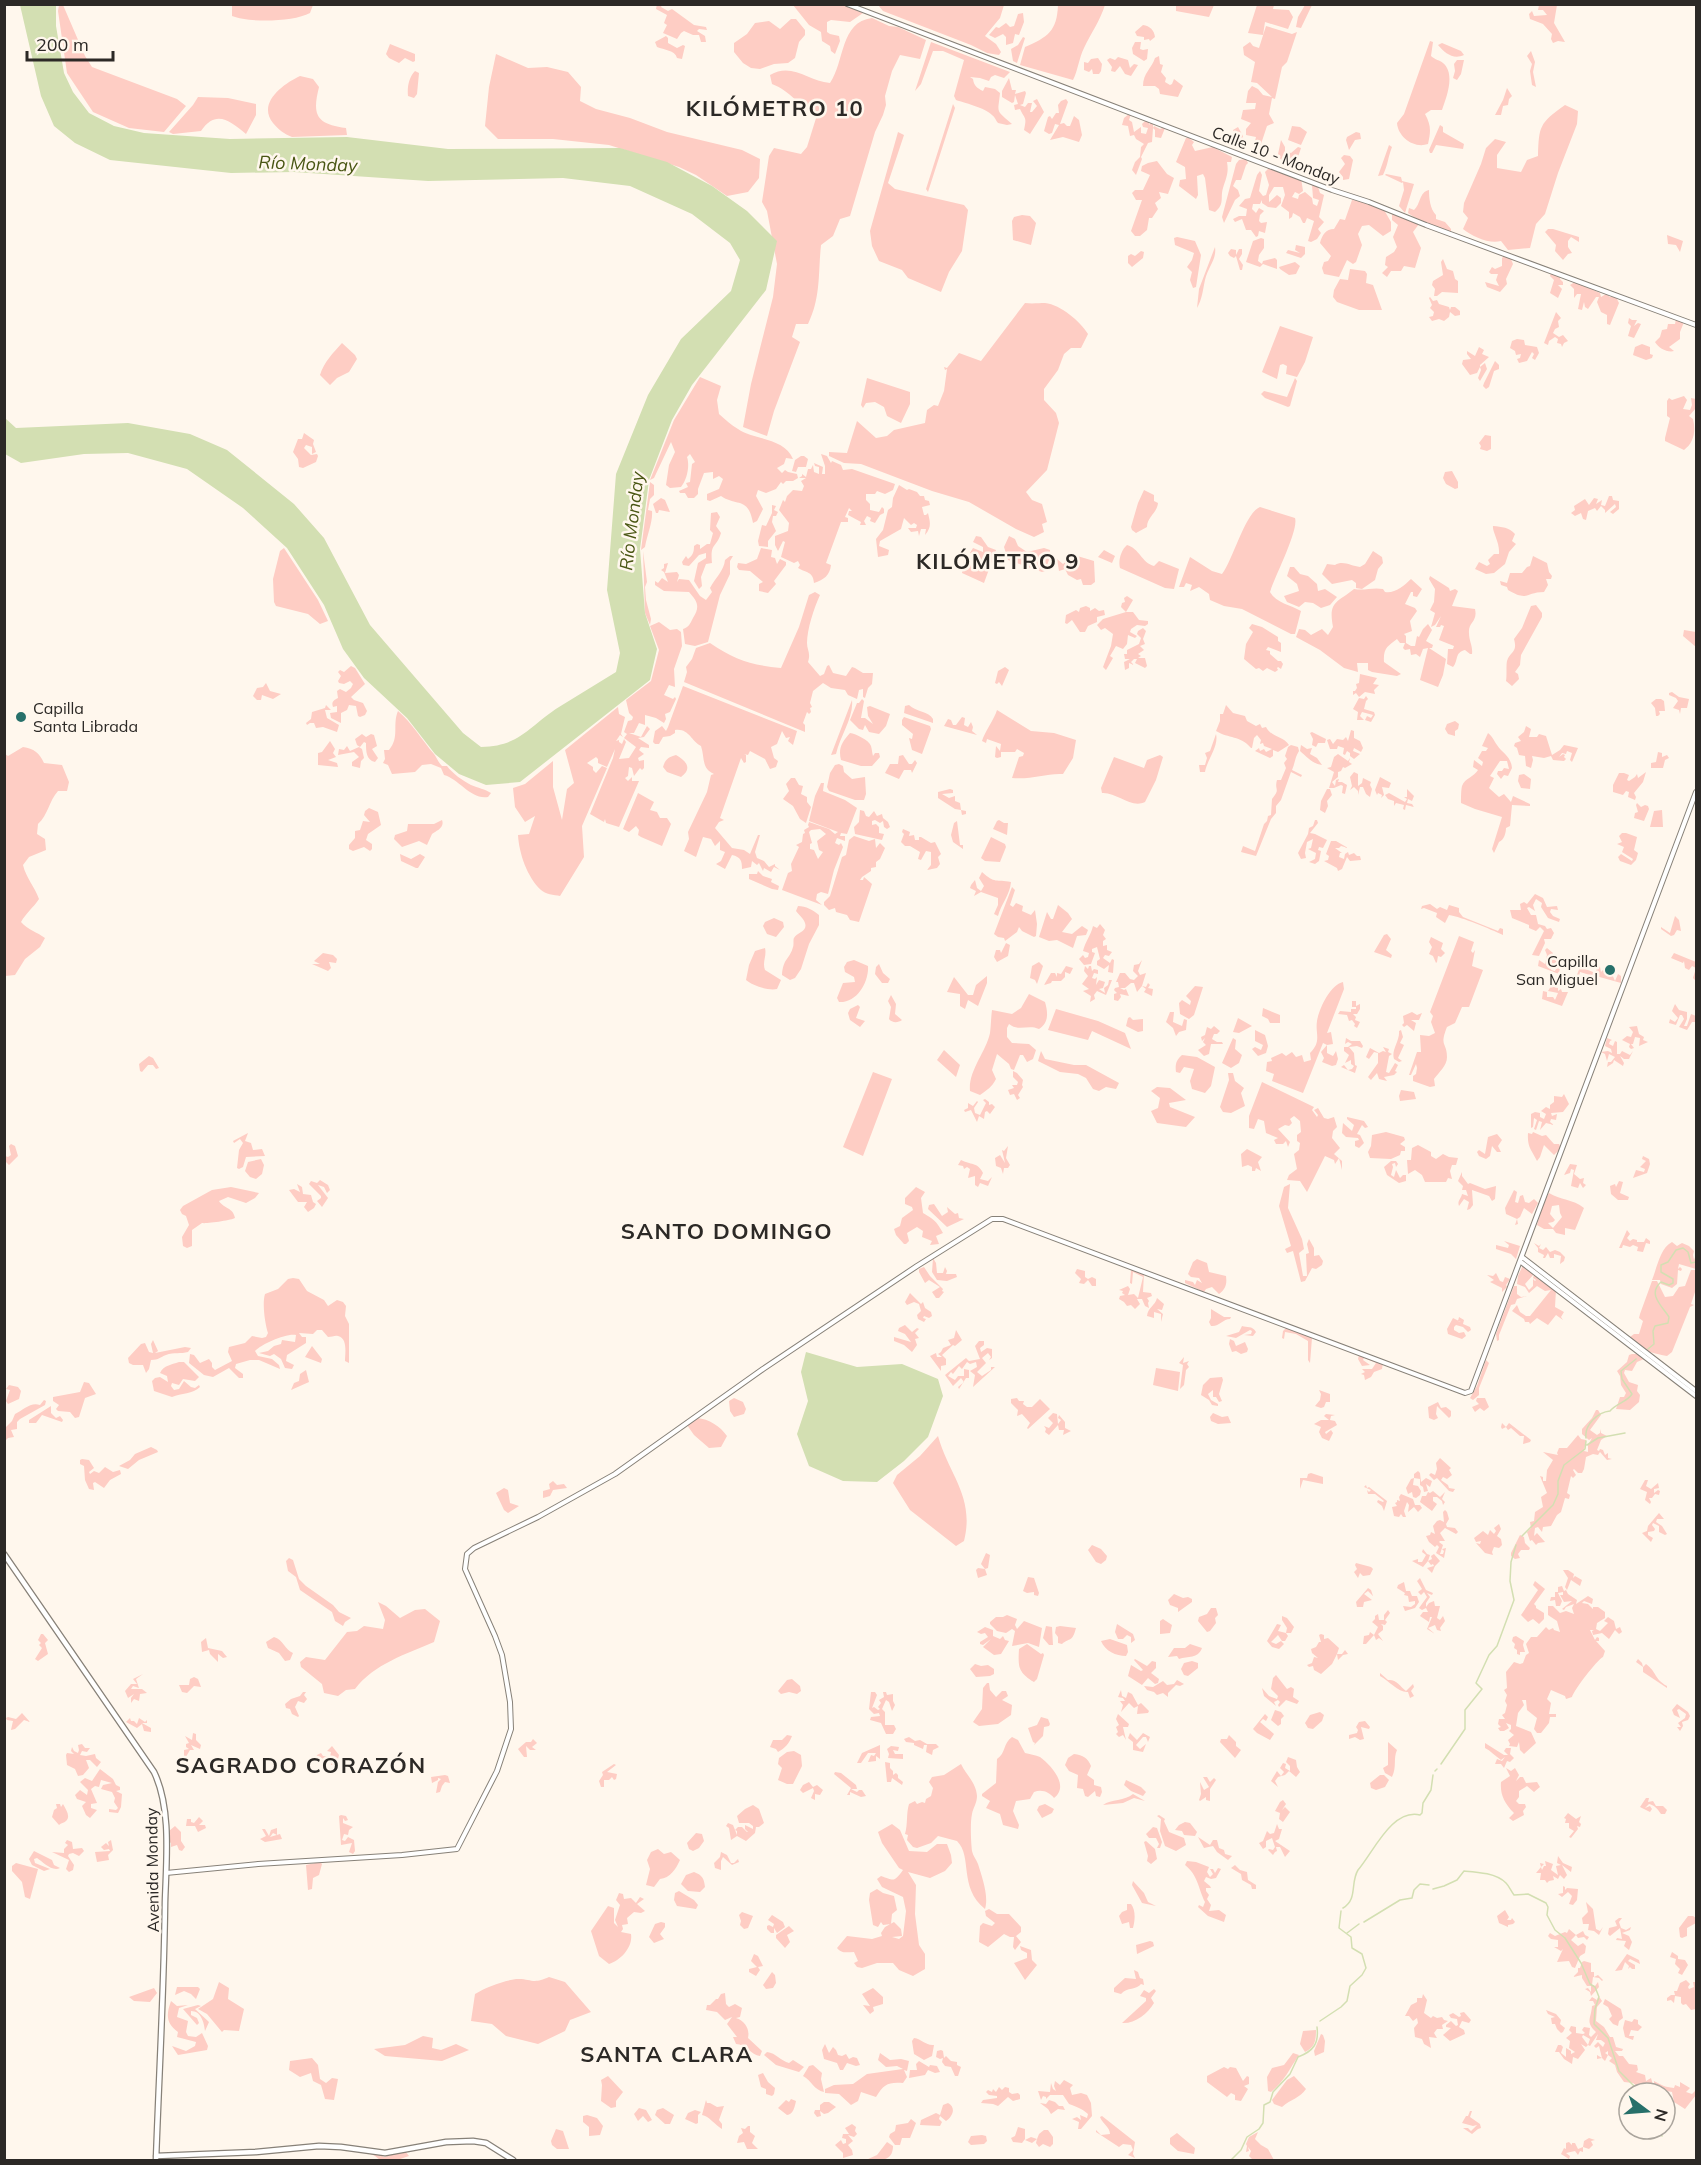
<svg xmlns="http://www.w3.org/2000/svg" width="1701" height="2165" font-family="Mulish,sans-serif">
<rect width="100%" height="100%" fill="#fff7ed"/>
<!-- green -->
<path fill="#fecdc4" fill-rule="evenodd" d="M657 4 662 5 661 7 668 11 672 9 694 25 706 27 707 30 699 29 697 31 705 36 706 42H701L699 35H693L684 31 681 33 677 39 663 33 667 25 664 23 667 15 656 9Z
M832 4 846 6 863 13 850 22 831 20 827 22V32L830 34 839 36 840 41 835 54 831 51 830 46 822 41 821 32 809 25 793 5Z
M59 5H63L85 56 92 67 177 99 186 106 164 132 129 128 93 112 67 73 58 11Z
M232 5V4L313 5 310 13C293 22 250 23 232 16Z
M878 5H1004L1000 18 985 36 996 44 1001 52 999 55 987 53 971 45 883 11Z
M1058 5H1105C1100 21 1091 33 1084 48 1079 58 1078 70 1073 80L1020 65 1025 47C1048 37 1057 31 1058 5Z
M1176 5V4L1214 5 1209 17 1176 11Z
M1257 5H1274L1273 9 1289 10 1293 17 1288 29 1265 22 1263 35 1248 33Z
M1305 5H1312L1301 28 1296 27 1298 17Z
M1539 5H1557L1554 23 1565 42 1558 41 1553 43 1551 39 1552 34 1543 24 1530 19 1529 14 1532 11 1534 16 1547 15 1543 10H1538Z
M1023 13 1024 22 1019 35 1015 34 1013 43 1006 45V37L1003 34 995 38 989 35 996 27 999 28 1006 23 1010 27 1014 26 1018 14Z
M872 18 889 26 898 27 926 40 920 59 900 55 892 71 885 96 886 105 883 115 875 132 850 216 840 219 833 236 821 245C818 274 821 297 808 324H796L792 337 800 342 774 411 767 436 743 427 751 384 773 297 777 264 767 211 762 202 769 156 774 148 801 154 807 147 817 115C799 107 791 91 772 84L770 75C792 62 808 81 830 83 845 61 840 22 872 18Z
M791 19H796L805 30V35L799 42 795 58 788 63 774 64 760 69 751 68 743 63 734 52V43L747 34 755 23 769 21 780 29Z
M1143 25C1150 26 1154 30 1155 37L1150 41 1149 39 1144 40V37L1137 36 1135 32Z
M1266 26 1292 34 1297 32 1287 62 1282 67 1275 99 1272 98 1269 114 1274 123 1267 126 1259 150 1253 149 1256 137 1246 135V129L1251 123 1241 119 1243 110 1255 109 1256 103H1246L1248 91 1252 86 1258 89 1263 95 1272 97 1257 83 1251 82 1255 62 1244 55 1243 47 1250 42 1253 46 1259 48Z
M666 36 668 38V43L677 48 683 45 685 46 682 59 677 58C675 50 664 50 657 47L655 42Z
M1023 37 1025 38 1017 63 1013 61 1011 49 1018 45Z
M1430 41 1433 42 1431 56C1435 60 1440 60 1443 63 1456 74 1446 98 1442 110H1431L1425 114C1431 125 1431 131 1428 144 1414 149 1398 137 1397 123L1404 114Z
M931 42 1010 72 1004 78 995 75 991 77 989 81 980 78 970 77 973 79C974 86 977 88 983 91L985 87 995 89 1000 93C998 114 995 109 1012 124L1007 125 998 123C996 121 995 117 992 115 986 108 962 102 956 100L954 96 964 60 943 51H933L921 84 915 91Z
M1135 42H1141L1140 49 1143 50 1148 49 1147 59 1144 61 1133 54 1132 48Z
M1442 43 1461 51 1464 55C1453 60 1445 53 1438 45Z
M390 44 415 54V61L413 62 405 58 399 63 389 58 386 54Z
M1531 51 1535 62 1533 72 1536 87 1532 85 1530 71 1532 64 1527 56Z
M496 54 528 68 547 67 568 72 581 87 580 101 596 109 630 118 667 132 742 150 760 159 759 178 748 192 727 196 696 175 679 167 609 145 553 139H498L485 126 489 87Z
M1159 56 1160 64 1163 65 1161 72 1166 78 1165 82 1170 85 1172 84 1174 79 1183 86 1178 97 1160 94 1159 89 1155 86H1143C1143 73 1152 68 1155 58Z
M1118 57 1128 60 1130 68 1134 64 1138 65 1131 76 1125 74 1120 66 1115 72 1111 71 1112 67 1107 60 1110 58 1115 60Z
M1098 58 1102 64 1101 71 1099 74H1093L1092 69 1089 72 1084 70V62L1088 63 1091 59Z
M1457 60H1464L1461 74 1457 80 1453 78 1455 71 1454 64Z
M415 71 419 73 417 94 414 98 408 96C407 87 409 77 415 71Z
M300 76 313 79 319 87C312 115 316 124 346 128L347 135 292 137C284 134 279 130 273 123 257 103 283 84 300 76Z
M1009 78 1012 90H1016L1015 94 1025 91 1026 93 1023 104 1020 105 1025 107 1028 103H1032L1030 112H1032L1037 106 1033 101 1037 99 1044 112 1030 134 1024 130C1027 116 1025 120 1020 109L1015 110 1014 105 1018 104 1015 95 1014 102 1012 103 1002 97V91Z
M1507 88 1512 96 1509 99 1508 105 1503 106 1501 115H1495L1503 100Z
M198 97 228 98 256 104V115L246 134C230 121 216 109 201 131L173 134 169 132 193 105Z
M1066 99 1068 102 1060 124 1064 123 1067 126H1070L1074 116 1079 120 1082 135 1079 142 1063 137 1050 140 1059 125 1055 124 1052 133 1049 134 1044 131 1048 117 1050 116 1052 119 1056 113H1059L1058 105 1061 101Z
M953 104 955 108 928 192 926 189Z
M1565 105 1578 111 1577 124 1558 173 1545 214 1536 224 1530 248 1508 250 1501 241C1489 244 1473 237 1463 229L1468 218 1463 212 1464 203 1481 164 1486 148 1495 139 1506 142 1497 155V168L1521 172 1527 160 1538 156C1539 127 1539 123 1565 105Z
M1129 114H1131L1129 120 1132 122 1134 132 1141 127V133L1146 134 1148 128 1143 127 1142 124 1146 120 1149 122V125L1151 122H1153V128L1154 126 1160 129 1165 127V128L1161 138 1155 137V130L1153 128 1152 142 1148 143 1141 157 1142 159 1136 175 1132 170 1135 162 1140 157 1141 147 1144 144 1136 139 1134 135 1130 136 1128 126 1122 125 1124 118Z
M1440 125 1443 127V132L1464 144 1463 149 1436 145 1432 153H1430L1429 150Z
M1292 126 1300 127 1307 132 1301 145 1288 140Z
M1238 127 1243 136 1240 145H1231L1219 140 1218 137 1221 135 1233 142 1236 136 1233 130Z
M898 132 904 135 888 183 895 189 964 205 968 210 962 251 949 272 941 292 908 278 902 270 879 261 872 246 870 231Z
M1356 132 1360 133 1361 139 1355 140 1349 150 1346 140 1347 137Z
M1186 138H1189L1194 142 1192 145 1195 151 1213 147 1232 157 1231 162H1227C1229 173 1226 178 1223 188 1220 198 1225 204 1215 212L1209 210 1205 178 1203 174 1197 176 1198 195 1196 199 1179 186 1180 180 1186 179 1185 167 1176 162Z
M1281 140 1285 147V151L1291 153 1298 147 1301 148 1295 166 1284 165 1280 158 1277 159Z
M1389 145 1392 147C1388 157 1388 165 1383 175L1378 176Z
M1344 155 1350 156 1353 160 1349 179 1343 180V177L1339 172 1345 164 1341 158Z
M1246 159 1248 163 1246 165 1241 180H1236L1233 186 1238 190 1240 196 1235 200 1224 223 1222 217 1236 164 1239 160Z
M1157 161 1167 174 1174 178 1168 194 1159 192 1161 198 1155 203 1158 209 1152 218H1149L1147 230 1140 236H1135L1131 231 1142 200H1136L1132 193 1135 190H1143L1150 175 1141 171 1142 166 1148 163Z
M1269 168 1291 177 1301 178 1303 191 1299 194 1295 192 1292 197 1298 199 1299 195 1305 192 1312 198 1313 204 1317 206 1319 200 1313 198 1312 185 1318 187 1320 193 1324 195 1319 217 1324 222 1318 229 1321 233 1317 239 1311 242 1308 241 1314 221 1307 218 1305 223H1303L1300 217 1293 213 1292 217 1289 219V212L1281 206 1285 195 1283 187H1274L1269 195V202L1277 195 1281 198V203L1276 208 1268 207 1262 203V200L1260 204H1253L1252 209 1256 213 1259 208 1264 211 1260 215 1259 221 1261 223 1267 222 1265 233 1259 231 1258 236 1256 237 1251 230H1246L1242 219 1235 222 1233 219 1239 216H1246L1247 209 1239 206 1245 199 1250 198 1257 175 1260 171 1262 175 1259 191 1263 196 1266 195 1269 185 1265 172Z
M1386 174 1401 177 1402 181 1414 184 1405 213 1399 206 1404 190 1403 182 1402 183 1385 175Z
M1429 190C1429 198 1430 209 1436 215V219L1445 222 1451 229V233C1437 227 1420 222 1408 213L1409 208 1414 210C1421 204 1419 192 1429 190Z
M1352 200 1362 201 1383 208 1391 222V231L1383 236 1369 225 1362 226 1358 234 1362 245 1356 262 1353 264 1347 260 1339 277 1324 274 1322 268 1324 262 1328 261 1331 256 1320 243C1322 235 1326 229 1334 229L1340 219 1345 220Z
M1392 214 1407 217 1419 224 1413 232 1421 248 1415 268 1404 266 1401 271H1391L1387 277 1382 273 1388 267 1385 265 1386 257 1394 252 1397 247 1393 237 1398 225 1392 220Z
M1022 215 1030 216 1036 223 1031 245 1013 240 1012 221 1014 217Z
M1548 229H1553L1579 237V242L1571 237 1568 241V247L1572 253 1568 254 1563 260 1555 251 1556 245 1545 232Z
M1667 235 1683 241 1680 252 1676 245 1668 244Z
M1177 237 1195 241 1201 255 1196 287 1193 288 1190 280 1192 272 1187 267 1192 260 1194 253 1175 245 1174 238Z
M1261 238 1264 239V248L1259 255 1258 261 1262 264 1263 261 1275 258 1277 260V269L1263 264 1260 267 1246 262 1253 241Z
M1296 245 1305 247V254L1301 258 1286 253 1288 250 1300 253 1295 250Z
M1215 247C1217 259 1208 267 1205 280 1203 289 1202 300 1197 308L1199 289Z
M1231 249 1236 250V255L1239 249H1242V254L1239 259 1243 265 1242 270H1240L1236 256 1234 258 1230 256 1228 253Z
M1141 251 1144 252 1143 258 1132 267 1128 263V256L1131 254 1135 256Z
M1504 256 1511 259 1513 264 1506 279 1507 284 1500 292 1487 287 1485 282 1499 286 1496 280 1498 274H1491L1489 272 1492 267 1495 269 1502 266V258Z
M1443 259 1447 269 1453 271 1455 279 1458 281V293L1442 292 1437 296H1434L1435 289 1432 285 1433 281 1443 275 1441 262Z
M1295 262 1300 266 1296 274 1289 275 1280 269 1279 267Z
M1350 269 1365 271 1367 274 1366 283 1373 285 1382 310H1359L1337 302 1333 297 1334 290 1340 279 1348 280Z
M1551 273 1560 276V279L1563 282V285H1558L1562 289 1558 298 1550 293 1554 280 1550 276Z
M1575 282 1600 293 1601 297 1606 294 1610 297H1616L1619 303 1610 325 1607 324V315L1601 312 1597 302 1599 297H1596L1588 309 1585 307 1584 302 1582 310 1578 309 1581 294H1577L1574 298V289L1570 285Z
M1430 297 1433 301 1437 300 1439 304 1449 307 1450 310 1451 307H1455L1460 311V315L1455 316 1450 312 1449 317 1444 321 1439 319 1432 321 1429 317 1433 316 1434 312 1430 308 1432 305 1429 298Z
M1025 303C1032 304 1039 303 1045 303 1061 305 1080 321 1088 334L1081 348H1071L1064 354 1058 370 1044 389V400L1056 413 1059 423 1047 470 1026 492 1032 500 1042 504 1047 522 1042 524 1044 532 1034 537 1016 529 969 502 932 491 861 464 844 463 829 456V452L847 453 857 421 876 438 887 436 894 430 925 423 927 410 934 405 938 406 944 391 947 369 945 370 944 367 947 368 959 353 981 361Z
M1556 312 1561 318 1558 321 1559 327 1555 329 1553 333 1559 337 1563 335 1568 341 1564 343 1562 347 1561 344 1557 343 1558 339 1555 337 1549 341 1548 345 1544 343Z
M1629 318 1632 320H1637L1634 326 1638 323 1641 324 1634 338 1628 336 1631 326 1628 323Z
M1676 319 1684 322 1680 332V339L1669 347 1674 351C1668 353 1658 348 1655 342L1660 337 1662 330 1667 329 1668 324H1675Z
M1280 326 1313 337 1305 362 1297 377 1286 374 1287 366 1283 364 1280 365 1277 379 1262 372Z
M1517 339 1524 340 1525 345 1537 347 1539 353 1535 360 1532 358 1534 354 1532 352 1527 361 1519 363 1517 359 1520 358 1521 354 1516 355 1515 351 1510 348 1512 341Z
M342 343 355 355 357 359 349 372 337 378 330 385 320 375C324 362 333 353 342 343Z
M1642 344 1650 347V354L1653 355 1652 358 1646 360 1633 355 1635 347Z
M1479 347 1484 350 1482 354 1489 357 1480 365V367L1485 363 1487 369 1480 381 1478 378 1481 370 1480 367 1477 373 1470 375 1462 364 1463 360 1471 359 1467 354V351L1475 356Z
M1495 361 1499 365V369L1494 371 1489 387 1486 389 1483 386 1484 383Z
M700 377 721 386 717 400 719 414C725 419 731 425 738 429 754 440 785 438 793 459L786 458 784 464 777 468 782 473 785 470 788 472 797 474 798 478 793 481H786L783 484 781 482 776 489 766 493 758 490 756 496 763 509 757 521 753 523C748 496 737 507 721 496L710 501 707 500V494L719 489 723 479 719 476 713 479V472L704 473 698 489V494L694 498H688L685 493H680L679 491 688 487 686 483 690 482 692 464 695 462 690 454 687 457C690 466 687 480 681 487L670 488 666 485 669 465 675 452 671 442 654 478 650 480 674 420Z
M867 378 910 392V404L901 423 887 416 884 407 875 402 866 403 863 408 861 405Z
M1295 378 1297 381 1290 406 1288 407 1265 398 1261 394 1264 391 1287 397Z
M1684 396 1687 400 1683 409 1690 410 1692 405 1691 398 1696 399V408L1689 416 1693 419C1696 431 1694 443 1684 450L1665 441V438L1670 418 1667 416V401L1669 398 1672 400Z
M304 433 314 440 313 444 316 452 312 454V447L306 445 304 448 311 455 317 454 318 456 316 462 303 468 299 467 298 459 293 452 298 439H302Z
M1485 435 1491 436V449L1487 451 1480 449 1481 446 1479 443Z
M821 454 827 456 831 463 832 461 841 465 843 470 852 469 895 484 893 490 885 494 877 491 875 494H866V500L870 504V510L879 512 882 507 884 509V513L880 515 875 523 870 521 871 518 867 516 864 521 866 525H860L861 522 848 515 849 511H852L849 508 845 517 848 518V522H841L826 563 831 565C830 575 824 580 814 583 813 571 806 573 798 568L800 565 798 561 794 563 781 557 785 542 783 541 778 551 775 545V536L788 531 789 523 779 510 783 500 785 502 787 496 793 490 802 491 804 486 801 481 806 478H799L802 476V474L806 477 808 469H811L813 465 814 472 819 474V467L815 466 814 463 823 467 822 474H825V466Z
M801 456H804L808 459 806 467H798L796 472 792 471 795 460Z
M1452 471 1458 482V488L1455 489 1446 484 1443 478 1445 472Z
M650 482 654 485V495L650 499 648 510 652 511C653 522 647 535 645 547L641 550Z
M899 485 907 490 909 489 917 492 920 496H924L925 500 929 501 930 505 922 507 924 515H926L928 513C930 522 932 527 925 535L926 529H921L919 536 918 531 911 532 908 528H916L917 525 914 523 911 525 904 518 901 529 880 541 879 546 889 550 888 555 878 557 876 539 883 530 888 510 892 507 893 498Z
M1144 490 1154 495V501L1158 503C1157 513 1147 517 1147 527L1136 533 1132 530 1131 527 1138 503Z
M1609 496H1612L1613 500 1619 501V509L1613 514 1610 512 1616 507 1615 504 1605 513V510L1601 506 1597 511 1595 508 1588 511 1586 520 1583 519 1581 513 1575 516 1571 513 1575 510 1574 506 1585 499 1589 505 1594 498 1598 499 1596 504 1602 500 1601 505 1605 506Z
M661 498 665 500 670 512 659 510 658 513H656L653 504Z
M772 505 776 506 774 510 778 512 776 516H773L772 522 776 531 768 541V547L759 546 758 541 762 525 766 526 772 513Z
M1260 507 1295 518C1299 530 1275 576 1270 592 1276 603 1291 605 1301 611L1295 634H1291L1242 609 1224 606 1210 600 1209 594 1199 587 1190 591 1192 585 1186 583 1184 587H1179L1190 557 1212 571 1222 574C1233 560 1245 513 1260 507Z
M717 512 720 517 716 526 721 533C716 549 710 542 712 563L706 564 701 577 702 586 699 589 694 581 698 563 706 558V553L699 555 689 566 683 565 682 562 686 556 688 559C693 555 694 552 694 546L697 544 700 545V549L707 544H710L713 533 710 530 711 513Z
M1493 526C1502 527 1509 527 1515 534L1512 541 1516 544 1509 552 1505 564 1494 573 1486 574 1475 569 1479 562 1487 566 1490 564 1488 560 1494 554H1499C1500 542 1492 532 1493 526Z
M976 536 981 537 988 547 996 550 984 583 962 573 964 560 976 563 978 568 984 569 985 564 983 561 975 558 976 555 970 553 973 548 983 552V547L973 542Z
M1009 536 1015 539 1018 546 1027 552 1044 548 1050 550V557L1045 571 1042 572 1008 560 1004 547Z
M1127 545C1139 548 1142 563 1154 566L1159 561 1179 569 1174 589 1165 588 1120 568C1118 561 1121 550 1127 545Z
M284 548 318 600 328 621 320 624 308 614 276 606 274 602 273 579 280 551Z
M761 548 772 550 771 557 775 558 777 564 780 559 786 562V565L774 581 776 584 768 593 759 591V584L763 582 750 571 739 570 737 567 738 563 746 564 757 559Z
M1104 550 1115 556 1112 563 1098 557Z
M643 551 647 582 645 587 646 600 651 619 650 625 645 613Z
M1373 551 1382 557 1383 563 1378 569 1375 580 1362 589 1356 588V583L1352 580 1332 584 1322 574 1327 564 1335 565C1343 560 1351 566 1360 567L1365 564Z
M1074 555 1094 561 1095 582 1091 585H1083L1081 579 1077 580 1068 575 1065 569 1059 571 1057 559 1063 564Z
M730 556H733L730 561V574L720 595 708 642 695 646 685 644 683 629C689 627 690 624 693 618 700 607 698 602 689 592L664 591 655 585V581L658 583 662 578 668 582 664 572 661 570 664 568V564L668 563 665 573 677 572 679 575 677 582 679 579 689 580 700 596 706 600 712 592 710 588C715 578 724 571 725 560Z
M1533 556 1547 563 1549 572 1552 576 1551 579H1546L1548 585 1544 592C1526 592 1528 602 1508 590L1507 587 1501 585 1500 581 1507 583 1510 573H1522L1527 567 1530 566Z
M1290 567H1294L1300 574 1308 576 1317 584 1318 591 1325 589 1337 597 1330 605 1321 608 1313 603 1305 602 1299 607 1287 602 1284 596 1299 591 1297 584 1287 576Z
M1430 576 1449 588 1450 591 1455 589 1458 591 1452 606 1475 609C1478 622 1468 622 1469 633 1469 641 1473 646 1472 654H1470L1465 650C1454 653 1459 660 1453 667L1447 664 1448 649H1453L1454 646 1439 640 1444 626 1441 625 1440 627H1436L1441 616 1435 625 1431 627 1435 613 1430 610 1434 602 1435 589 1429 579Z
M1411 579 1422 589 1417 597 1413 596V592H1411L1405 604 1415 608 1417 611 1410 621 1412 631 1404 634 1406 636V643L1411 646H1415L1417 636 1419 637 1423 629 1428 624 1432 630 1426 641 1433 645 1432 648H1429L1446 659 1443 675 1438 687 1420 680 1428 648 1423 649 1420 657 1416 654 1411 655 1410 649 1405 650 1403 648 1405 643H1400L1397 639C1388 646 1383 648 1384 662L1401 674 1397 676 1372 672 1368 670V663H1357L1358 672 1344 668 1320 650 1296 637 1299 629 1305 630 1311 635 1322 629 1328 635 1333 627C1328 601 1337 603 1354 589 1365 591 1372 587 1383 589L1385 592C1394 594 1404 586 1411 579Z
M815 592 820 595C814 608 807 629 807 643 807 650 811 653 808 662L820 676 824 674 827 666 829 665 833 673 846 676 852 667 855 668 863 673H873L872 684 868 688 865 698 863 697V689L859 690 857 699 848 695 845 690 831 688 823 683 813 691 810 703 812 707 810 708 811 712 809 714 807 712 803 723 805 725V732L684 682 687 672 686 667 692 659 696 648 710 643C735 660 751 665 781 668L799 627 809 595Z
M1127 596 1133 600 1126 612H1133L1139 620 1148 621V624L1145 626 1137 625 1131 629 1130 632 1137 636 1135 638 1128 635 1127 644 1123 649 1116 646 1110 656 1113 658 1106 670 1103 667 1111 646 1113 634 1105 628 1101 630 1097 625 1103 619 1126 612 1121 607 1122 603 1125 602 1124 598Z
M1536 605 1542 613V617L1521 655 1520 665 1515 672 1518 674 1519 679 1512 686 1506 681C1507 676 1506 665 1507 661 1510 651 1518 653 1514 639L1522 628 1531 606Z
M1086 606 1090 608V611L1095 608 1099 611 1104 610 1105 615 1097 617V622L1088 626 1085 632H1080L1072 620 1067 624 1065 623 1066 615 1076 610 1079 612 1080 608Z
M659 622 670 630 677 629 681 632 682 646 674 669 675 687 669 685 664 695 673 699 675 697 676 699 670 712 665 714 666 719 664 723 656 718 645 715V725L639 723 634 733H629L641 737 647 726 650 729 644 737 638 738 649 745V748L641 747 639 750 644 754 638 758 639 761 644 760V768L642 770 640 768 634 776 632 768 629 767 628 776 625 778 628 781 632 777V781H639L619 827 606 823 605 819 604 822 590 814 613 758 615 749 607 767 598 763V759L596 757 587 763 593 767V770L596 773 602 766 607 768 582 826 584 857 560 896C554 895 545 894 541 890 527 877 519 853 518 835L529 834 535 816 525 822 515 807 513 788 525 784 553 761V787L562 820 567 789 574 783 565 750 618 707 619 714 625 717 621 734 623 737 620 735 616 741 619 740V742L622 744 624 739 626 742 619 759 629 758 636 747 624 738 627 734 624 732 628 721 632 720 633 717 629 713 626 700 651 681 659 650 650 626Z
M1252 624 1262 627 1278 637V641L1281 643V652L1268 647 1266 650 1270 651V654L1278 661H1281L1283 664 1281 669 1278 667 1277 668 1278 670 1275 672 1267 668 1263 671 1259 668 1256 669 1244 659 1246 644 1253 632 1249 628Z
M1143 628 1146 631 1143 639 1145 644 1140 646 1144 650 1138 654 1141 656 1138 658H1145L1147 666 1145 668 1135 663 1137 659H1134L1131 662 1134 665 1129 663V668L1125 670 1124 662 1130 659H1125L1124 654H1127V650L1139 644 1141 638 1137 634 1138 631Z
M1684 630 1696 632V647L1683 636Z
M351 666 355 668 365 684 351 697 354 700 363 703 367 711 365 715 360 717 358 716 356 706 349 705 347 710 341 713V723L331 718 330 713 337 712V706L333 707C331 702 334 700 338 698L337 691 340 689 346 692 351 688 353 684 350 681 344 684 339 683 338 681 341 676 338 672 340 670 344 672Z
M1005 667 1009 670 1002 686 999 682 997 684 995 683 998 671Z
M1360 674 1377 678 1373 684 1379 685 1374 690 1375 694 1365 692 1359 697 1356 693 1353 695V691H1355L1357 688 1356 684 1359 683Z
M266 683 270 691 281 694 273 699 262 695 261 700H257L253 696 257 688 263 687Z
M683 686 797 731 793 745 788 741 790 737 786 738 782 731 777 744 771 747 774 758 778 761 776 767 770 769 765 759 750 751 748 755 744 754 746 755V762L744 763 741 758 720 818 724 820 719 822 715 828 732 848 744 850 750 854 758 835H760L755 852 757 858 764 861 769 867 775 864V866L780 870 774 867 771 872 764 868 763 871 759 863 757 865 752 861 751 867 742 869C742 861 741 857 732 855L725 869 716 864 721 861 725 852 720 850V841L715 846 711 839 703 837 696 857 684 851 689 839 688 832 707 792 711 775 714 774C701 768 705 758 701 746 691 741 689 728 675 730V733L670 736 663 737 659 744H655L653 742 655 731 662 726 666 731 668 727Z
M1672 692 1679 697 1689 699 1687 708H1681L1680 714 1679 710 1673 708 1678 701 1676 698 1669 695V693Z
M1366 696 1368 699 1366 701 1364 709 1374 712 1375 715 1371 722 1365 720 1367 716 1371 718 1373 715 1362 712 1360 716 1364 720H1357L1358 712 1353 709 1359 698 1364 699Z
M862 699 864 701 861 718H865L873 724 868 716 867 707 870 706 890 714 886 726 879 734 869 732 865 725 863 730 859 729 850 720 857 703H859Z
M1656 699H1661L1664 701 1665 711H1659L1660 714 1658 716H1656L1655 708 1651 703Z
M852 700C854 717 840 736 836 754L831 755Z
M326 705 331 710H325L327 718 339 725 337 732 323 727 316 728 314 723H310L307 725 306 723 311 719 312 712 325 708Z
M909 705C916 712 929 711 933 719V723L904 713 905 706Z
M1226 705 1233 713 1245 716 1247 721 1256 726 1260 724 1262 728 1266 727C1272 738 1283 736 1289 745L1278 752 1273 750V756L1270 758 1255 751 1259 748 1260 751 1264 749 1266 752 1272 749 1264 746 1263 743 1260 744 1261 740 1257 735 1254 738 1252 748H1251C1240 735 1229 739 1216 731L1220 721V714H1223Z
M997 710 1031 731 1054 733 1076 740 1073 758 1063 774C1046 773 1031 780 1012 778L1019 757 1023 756 1024 753 1017 749 1015 752H1001V757L997 758 995 757 996 746 1000 751 1001 744 987 739 986 743 982 741C984 733 995 718 997 710Z
M398 711C412 723 422 740 434 754 437 758 438 762 442 766H447C452 773 463 781 471 785 478 788 485 789 491 793L488 797C471 800 459 779 444 775L441 768 431 764 422 765 415 772 392 774 388 765 383 763 385 759 384 750H389C400 737 392 725 398 711Z
M904 717 930 726 931 729 922 754 912 750 909 738 912 739 913 734 902 725V720Z
M962 717 965 718 964 725 968 727 971 722 973 727 972 731 977 735 944 726 948 719 951 720 953 725H956Z
M1455 721 1459 724 1458 729 1455 731V736L1448 734 1445 729 1447 724Z
M1526 726 1531 729 1529 737H1537L1539 734 1546 736 1552 755 1560 750 1564 745 1578 748 1572 762 1570 760 1572 753 1567 751 1566 754 1562 753 1559 757 1563 754 1565 755 1564 757 1566 759 1564 761 1553 760 1551 756 1544 758 1532 756 1533 760 1531 768 1526 766 1525 756 1519 755 1517 748 1514 746 1515 743 1521 741 1518 737 1524 732Z
M1351 730 1354 731V738L1360 741 1363 748 1361 752 1354 748 1353 751 1360 754 1354 759 1350 756V753L1347 751 1345 755 1343 754 1344 748 1338 746 1337 749H1330L1327 740 1330 739 1333 744 1337 739 1343 740 1346 737 1348 741Z
M1312 732 1326 739 1325 743H1318L1316 747 1312 745 1313 739 1310 733Z
M850 733C856 734 869 740 871 746 872 749 872 753 873 756L875 753H879L880 757 872 766H861L841 760C838 748 842 742 850 733Z
M1488 733C1493 737 1494 741 1497 745 1502 753 1511 756 1512 768L1508 776 1504 775 1501 779 1497 774 1498 771H1502L1504 768 1509 769 1507 761H1500L1490 776 1494 778 1489 788 1499 797 1504 794 1511 802 1513 796 1530 804V806L1512 805 1510 826 1506 828C1506 833 1504 840 1499 842L1494 853 1492 849 1502 817 1475 809 1461 803C1461 798 1461 790 1462 786 1465 778 1474 777 1478 770L1473 767 1474 760 1482 766 1483 762 1478 758 1482 751H1486L1488 748 1482 746Z
M362 734 366 737 371 734 374 735 377 746 372 749 378 758 375 762C366 760 366 751 366 743L364 742 360 747 357 745 355 739Z
M1216 734C1219 746 1207 760 1205 772H1200L1199 765H1205L1207 758 1205 753 1210 751Z
M330 741 335 749 333 753 336 757 328 760 337 763 338 767 318 765V753L322 752Z
M1291 745 1298 747 1299 751C1295 757 1295 763 1292 770L1302 775 1301 777 1291 772 1281 800 1276 806V813L1271 819 1256 856 1241 852 1243 846 1255 851 1264 824 1267 821 1268 816 1271 815 1272 799C1281 788 1274 791 1277 780H1281L1286 768 1284 763 1287 759 1285 756 1288 747Z
M1301 745 1307 749 1312 748 1310 754 1317 758 1322 765C1313 764 1307 757 1300 751Z
M347 746 350 751 359 747 362 749 364 758 361 761 360 768 352 766V762L359 757 354 752 338 755 339 749 344 750Z
M23 747C34 749 39 752 44 763L62 765 69 782 67 791H58C49 801 48 815 38 824L37 834 45 839 46 850 29 857 23 865C26 878 35 887 39 899 33 908 26 913 21 922 28 930 37 932 45 938L40 947 25 959 15 975 5 976V754L8 756Z
M1658 752 1662 753V757L1667 755 1669 758 1665 760 1663 768H1651V763L1656 762Z
M1338 754 1348 761 1350 758 1349 762 1352 764 1345 768 1343 767 1341 771 1338 772V777L1332 782 1335 786 1336 780 1339 779 1338 782H1342L1347 785 1345 794 1342 793 1343 786 1341 785 1334 788H1329L1334 772 1327 768 1331 767 1334 757Z
M676 755C686 761 693 768 681 777L667 772 663 767C665 760 668 757 676 755Z
M903 755 909 764H912L915 760 917 763 912 773 911 770H904L899 779 885 773 890 764H898L899 756Z
M1160 755 1163 757 1156 780 1145 802C1131 809 1117 792 1102 793L1101 788 1114 757 1144 768 1147 760Z
M839 764 843 766 844 772 852 779 865 777 866 794 864 800H855L829 791 827 787 830 773 835 765Z
M1354 772 1358 774V786L1362 783 1363 778 1371 782 1370 785 1372 789 1370 797 1366 794 1363 787H1360L1358 795V791L1354 787 1350 790 1352 786 1350 777Z
M1646 772 1643 782 1634 793 1636 797 1635 800 1628 797 1629 792 1626 791 1623 795 1613 792V785L1619 773H1624L1629 775 1627 780 1629 781 1635 777 1637 774 1638 778Z
M1524 774 1531 779 1530 789 1521 788 1518 781 1519 775Z
M1380 777 1391 783 1389 788 1382 787 1384 795 1381 798 1382 795 1378 793 1377 795 1375 790Z
M791 778H795L799 785 803 786 801 794 807 797V802L811 807 806 823 800 819 793 806 783 799 789 791 786 784Z
M821 783H824L823 791 845 800 857 808 847 834 841 833 840 836H845V841L837 838 835 843 839 845 841 843 843 847 834 870 828 894 821 892 817 894 816 900 822 905 782 890 788 873 792 871 791 864 799 847 796 845 802 842 803 834 805 833 804 830 809 827 808 825 809 822 829 829 835 834 838 832 809 821 815 796ZM811 830 820 829 826 834 817 841 819 850 823 852 818 859 814 850 810 849V844L812 843 809 832Z
M950 789 953 790V793L942 794 949 798 955 796V801L960 803 961 810 966 811V814L962 815 961 810 955 809 938 798V792Z
M1327 789H1330L1332 795 1327 801 1328 806 1325 813 1320 810 1321 801Z
M1407 789 1414 796 1412 801 1408 799 1407 803 1412 804 1414 807 1406 805 1405 810 1403 809 1404 805 1396 803 1394 806V801L1388 799 1385 795 1389 793 1405 802 1407 799 1404 797H1407Z
M638 793 654 802 650 810 657 812 660 818H667L671 824 662 846 641 837 638 835 639 830 636 826 629 832 623 829Z
M1637 803 1641 807 1645 805 1648 806 1649 809 1644 821 1634 818 1635 813 1638 812 1636 805Z
M369 808 378 812 381 825 368 834 366 840 372 844V849L370 851 364 847 353 851 349 849V845L355 838V831L360 830 363 821 370 822 364 815 365 811Z
M860 810 864 811 866 816 869 817 874 811 877 816 882 814 883 818 888 822 890 827 887 829 884 827 883 821 880 823 875 820 872 821V825L876 824 879 827V833L884 834 882 840 855 834 854 827 859 822Z
M1662 810 1663 827H1650L1654 811Z
M442 820C445 828 436 831 432 834L427 845 419 841 402 847 394 839 395 835 407 831 408 824H434Z
M999 820 1004 823H1008L1007 835 993 829 997 821Z
M1315 820H1317L1318 823 1310 833 1315 834 1327 840 1323 848 1319 847 1318 850 1321 851 1319 861 1315 864 1309 862 1315 859 1316 853 1308 849 1311 848 1313 839 1307 842 1305 853 1306 858 1301 859 1298 853 1308 834 1309 828 1313 826Z
M957 821 960 845H963V849L953 842 951 835 954 823Z
M903 829 910 832 909 836 914 835 915 840H919V837H921L931 843 935 842 941 854 938 857 940 864 937 868 927 870 931 865V852L926 851 921 860 918 859 920 852 910 846H905L901 842 904 834 902 832Z
M1622 833H1626L1637 837 1634 850 1638 853 1636 860 1631 865 1620 861 1618 857 1621 854 1632 861 1633 859 1622 852 1624 847 1617 844 1622 842 1619 836Z
M854 836 869 841 875 839 876 848 880 843 885 848 880 859 876 862V867L871 868V871L862 877 860 880H863L864 877 872 884 859 922 850 920 847 915 836 912 835 908 829 910 824 905V902L830 896 842 857 846 855 849 840Z
M991 837 1005 844 1006 847 1000 862 985 861 981 858Z
M1331 841H1336L1348 848 1341 846 1339 848H1335L1342 853H1340L1339 857 1344 859 1345 854 1348 852 1349 855 1354 853 1357 856H1360L1361 860 1350 861 1347 857 1342 869 1338 871 1337 868 1324 861 1328 860 1329 856 1326 854Z
M400 854 411 859 420 854 425 857 418 868H416L401 861Z
M758 871 763 876 772 879 771 882 779 886 778 890 772 889 749 879V874H757Z
M982 872C995 884 996 879 1011 882 1010 895 1001 904 998 916L994 914 998 905V898L981 892 974 896 976 891 970 888 971 885 975 880 977 888 981 891 984 886 979 878Z
M1012 887 1015 890 1010 905 1013 907 1016 903 1023 906 1022 911 1031 915 1035 910 1037 924 1036 936 1034 937 1022 931 1019 927 1017 932 1005 941 1004 938 998 937 994 934Z
M1535 894 1543 898 1547 907 1557 906 1558 910 1551 909 1550 912 1553 916 1560 919 1559 922 1548 918 1541 907 1542 903 1536 899 1533 905 1535 911 1529 907 1527 908 1531 915H1536L1538 924 1545 926 1547 929 1551 928 1554 933 1551 939H1544L1545 943 1539 956 1532 955 1544 931 1540 927 1536 931 1529 928V925L1512 918 1510 910H1521L1520 904 1524 902 1527 904Z
M1430 904 1437 909 1440 907 1447 910 1449 905 1459 908V912L1463 917 1498 931 1500 928 1503 929V935C1490 929 1462 917 1449 915L1445 923 1436 917 1437 913 1424 908 1421 909 1422 906Z
M1058 905 1068 913 1072 919 1062 932 1072 934 1082 926 1088 930 1086 935 1077 936 1073 948 1057 940 1049 941 1039 937 1047 912 1051 919H1053Z
M798 906C806 906 813 910 819 915V925L809 944 801 969 795 978 790 980 782 975C783 958 790 959 793 947 794 945 793 939 794 938 797 932 808 932 805 923 804 919 799 915 796 911Z
M1675 916 1679 920 1681 931 1677 930 1674 935 1671 936 1661 929V927L1670 933Z
M774 918 783 922 784 927 776 937 767 934 763 926 765 922Z
M1100 924 1105 930 1103 935 1106 939 1103 941V946L1107 945V950L1112 952 1109 956 1105 955 1103 958 1110 963 1112 959 1114 960 1113 973 1108 972 1109 965 1104 969 1097 965V961L1100 959 1097 947 1092 949V952L1095 953 1091 964 1084 965 1079 959 1083 955 1085 958 1088 957 1089 953 1083 951C1085 942 1091 935 1093 926L1097 928Z
M1387 934 1391 939 1386 950 1392 955 1391 958 1374 952 1384 935Z
M1459 936 1474 942 1471 951 1473 953 1475 950 1472 966 1483 970 1469 1007H1462L1455 1023 1447 1027C1439 1047 1447 1042 1447 1057 1447 1066 1439 1072 1434 1079L1435 1086 1430 1087 1413 1081V1076L1416 1074 1417 1068 1416 1064 1411 1075H1409L1417 1052H1421L1420 1035 1429 1036 1435 1033 1431 1022 1433 1016 1430 1012Z
M1431 937 1443 943 1441 949 1445 953 1441 957 1438 956 1437 962 1436 963 1433 956 1429 954 1432 947 1429 942Z
M1006 943 1010 945 1008 956 997 962 994 957 996 950H1000L1001 953Z
M765 948C767 956 762 962 765 970L781 980 777 989C769 991 753 986 746 980L749 965 755 951Z
M1547 948 1553 953V955H1549L1548 958 1553 960 1554 956 1558 960 1556 965 1553 964 1551 970 1555 971 1558 964 1561 965 1562 962 1559 960 1565 961 1560 968 1559 974 1538 966 1539 960 1545 964 1547 955 1545 950Z
M323 953 333 955 337 959 336 963 329 962 331 968 328 971 312 964H320L314 961Z
M1674 953 1696 962V981L1693 978 1696 968 1692 966 1689 970 1685 968 1684 961 1683 963 1671 958Z
M854 960 868 966C869 982 857 1003 839 1002L837 998 843 983 855 982 854 977 845 972 844 967 847 962Z
M1142 960 1138 971 1140 975 1146 973 1142 986 1146 987 1148 983 1150 985 1148 988 1153 989 1152 996 1144 992 1146 989 1142 986 1137 992 1134 983H1131L1125 988H1120L1124 990 1126 989 1129 996 1120 994 1121 997 1118 1001 1114 1000V994L1117 993 1114 990 1115 988 1119 987 1118 982H1116L1120 973H1125L1130 979 1134 980 1138 976 1133 971 1134 965 1139 964Z
M1039 962 1043 966 1037 984 1035 980 1030 978 1032 966Z
M879 964 883 973 890 979 888 983H882L875 974 876 967Z
M1066 966 1073 968 1070 974 1065 972V977L1061 981H1052L1051 983 1044 985 1051 973H1055L1057 977V973L1061 974Z
M1085 966 1088 969 1089 966H1091L1092 971 1094 969 1098 970V974L1094 973 1092 978 1095 979 1097 977 1096 985 1099 980 1105 982 1103 988 1099 989 1105 993 1104 988 1108 985 1109 980H1112L1106 995 1097 991 1094 995 1095 999 1090 1002 1091 996 1083 991 1089 989 1082 984 1088 976 1084 971Z
M1597 966 1600 967 1601 972 1603 970 1612 974 1615 981 1618 974 1621 976V983L1596 976 1595 975Z
M1580 967 1593 972 1590 987 1586 986 1582 979 1584 977 1588 981 1590 975 1580 972 1578 982 1575 980Z
M987 976V983L978 1006 968 1000 965 1009 960 1006V994L947 992 954 977 968 995H973L976 985Z
M1343 982 1344 989 1327 1033 1331 1032 1333 1044 1327 1045V1053L1333 1056 1336 1051 1338 1059 1336 1065 1332 1066 1322 1062 1324 1058 1321 1052 1327 1045 1323 1043 1303 1093 1272 1081 1274 1074 1266 1071 1267 1062 1272 1061 1271 1058 1282 1053 1286 1056 1292 1052 1296 1057 1302 1055 1304 1062 1311 1060 1310 1053C1322 1041 1315 1034 1317 1021 1319 1009 1330 985 1343 982Z
M1195 986 1203 987 1194 1015 1189 1019 1180 1014 1179 1003 1182 1000 1190 1005 1191 1001 1186 996Z
M1551 986 1558 988V991L1561 989 1562 992H1568L1562 1006 1542 999 1543 991 1547 992V997H1553L1555 1000 1558 993 1548 991Z
M1029 994 1045 1002C1048 1012 1049 1023 1039 1029 1028 1024 1019 1032 1009 1024L1007 1028V1037L1012 1043 1029 1044 1036 1050 1033 1059 1027 1062 1023 1055H1020L1014 1070 1011 1069 1009 1064 997 1054 992 1070 996 1079C992 1087 987 1090 980 1095L970 1091C968 1071 986 1052 990 1033 991 1026 991 1017 992 1010L1012 1014 1021 1008Z
M891 995 896 1004 895 1014 902 1020C898 1023 892 1023 889 1019L891 1007 888 1001Z
M1352 1001H1356V1006L1360 1004V1009L1357 1014H1353L1356 1017 1355 1020 1360 1022 1357 1028 1354 1026 1355 1024 1352 1020 1349 1021 1347 1015 1338 1014 1340 1011 1351 1012V1009H1356V1007H1352Z
M1675 1004 1679 1010 1687 1012V1019L1684 1026H1687L1691 1014 1696 1016 1695 1022H1692L1687 1030 1679 1027 1684 1019 1682 1015H1680L1676 1025 1669 1023 1670 1019 1675 1022 1678 1018 1672 1011Z
M858 1005 860 1007 856 1018 865 1021 860 1027 850 1020 848 1013 850 1009Z
M1263 1008 1280 1015V1023H1270L1268 1019 1262 1016Z
M1056 1009 1098 1021 1125 1033 1131 1049 1092 1031 1088 1040 1048 1030Z
M1170 1012H1174L1173 1022 1182 1026 1184 1019 1187 1020 1186 1030 1179 1032 1176 1036 1173 1028 1166 1022Z
M1412 1012 1417 1015 1422 1013 1419 1020H1411L1416 1023 1414 1031 1407 1025 1404 1027 1402 1025 1404 1023 1403 1016Z
M1130 1017 1133 1020 1143 1019V1031L1138 1032 1126 1026 1128 1018Z
M1238 1018 1252 1026 1239 1033 1233 1032Z
M1214 1026 1220 1031 1217 1034H1214L1212 1039 1217 1042H1222L1223 1044H1211L1209 1054 1204 1056 1198 1050 1206 1045 1203 1042 1205 1038 1202 1041 1201 1037 1205 1035 1207 1027 1211 1029Z
M1637 1026 1639 1034 1644 1037 1643 1040 1648 1042 1639 1046 1640 1038 1635 1037 1633 1044H1631L1634 1048 1631 1049 1629 1047 1630 1044 1622 1040 1627 1036 1631 1037 1633 1032 1629 1027Z
M1255 1030 1265 1035 1268 1046 1266 1053 1258 1056 1252 1049 1255 1047 1261 1050 1263 1045 1255 1041Z
M1401 1030 1403 1037 1400 1043 1404 1045 1398 1058 1402 1061 1399 1062 1394 1059C1391 1050 1400 1041 1399 1031Z
M1233 1038 1236 1040 1235 1049 1242 1055 1239 1063 1231 1068 1222 1063Z
M1346 1038 1351 1041H1360L1363 1046 1362 1048 1357 1046 1349 1047 1354 1053 1355 1065 1357 1066 1355 1073 1341 1067 1344 1065 1348 1070 1352 1069 1354 1066 1351 1064V1060L1345 1063 1349 1055 1344 1051V1047H1348L1352 1044 1348 1042 1345 1044Z
M1607 1038 1612 1040 1610 1041 1609 1044 1613 1046 1615 1041 1617 1042V1054H1620L1622 1051 1630 1055 1633 1051 1629 1059H1624L1620 1056 1624 1063 1623 1066 1614 1060 1613 1063 1607 1067 1608 1062H1611L1615 1057 1609 1054 1607 1061 1605 1054 1601 1052 1608 1051 1612 1053 1611 1049 1605 1046Z
M1383 1047 1389 1049 1388 1052 1392 1054 1389 1056 1386 1072 1389 1073 1395 1063 1398 1065 1395 1071 1397 1072 1394 1075 1384 1077 1387 1081 1379 1079 1377 1073 1371 1080 1368 1077 1378 1063V1053L1374 1052 1369 1059 1366 1057 1370 1048 1379 1053 1383 1051 1386 1052Z
M944 1050 960 1065 956 1077 937 1060Z
M1041 1051 1045 1059 1074 1065H1086L1119 1083 1116 1089 1106 1087 1099 1091 1093 1089 1086 1078 1078 1074 1060 1072 1038 1061Z
M1182 1055 1197 1057 1215 1067 1211 1086 1205 1093 1192 1089 1190 1081 1194 1069 1184 1067 1180 1073 1176 1072C1175 1065 1176 1060 1182 1055Z
M149 1056 153 1058 159 1068 156 1069 153 1065H148L142 1072 140 1071 139 1064Z
M1013 1071 1017 1073 1023 1080 1022 1085 1023 1087 1018 1095 1020 1098 1017 1100 1014 1094 1010 1095 1008 1090 1014 1088 1012 1085H1017L1018 1082 1013 1077Z
M873 1072 892 1079 863 1156 843 1147Z
M1228 1073H1233L1235 1081 1244 1088 1241 1093 1245 1106 1231 1113 1223 1112 1220 1107 1229 1080Z
M1262 1082 1314 1107 1312 1110 1317 1117 1318 1115 1314 1110 1318 1108 1324 1118 1328 1119 1334 1117 1337 1127 1333 1131 1332 1138 1340 1148 1334 1154 1342 1161V1170L1339 1158 1335 1164 1334 1160 1325 1156 1307 1192 1300 1181 1287 1180 1289 1175 1297 1169 1294 1154 1299 1150 1300 1143 1297 1141V1135L1301 1132 1300 1121 1294 1116 1290 1119 1292 1123 1289 1126 1285 1125 1278 1129 1290 1142 1288 1147 1286 1141 1283 1144H1276L1274 1140 1278 1138 1266 1133 1264 1121 1258 1119 1254 1129 1249 1128V1116Z
M1157 1087 1170 1088 1186 1100 1169 1103 1170 1107 1195 1117 1186 1127 1157 1123 1151 1111 1158 1108 1160 1098 1151 1091Z
M1401 1090 1414 1092 1416 1099 1400 1101 1399 1096Z
M1564 1094 1569 1104 1563 1112 1551 1113 1552 1116 1557 1114 1556 1120 1551 1119 1550 1122 1554 1125 1546 1123 1540 1130 1542 1122 1539 1121 1536 1130 1534 1129 1537 1120 1534 1118 1533 1127 1531 1128V1114L1535 1112 1540 1113V1117L1544 1119 1546 1114 1541 1111 1546 1107 1550 1109V1105L1554 1102V1096L1562 1097Z
M985 1099 989 1102V1105L992 1104 995 1107 990 1114 987 1111 985 1112 984 1119 979 1116 977 1122 971 1110 965 1112 964 1110 968 1108V1103L973 1106 977 1101 978 1102 974 1108 975 1113 980 1115 986 1103 983 1100Z
M1347 1117 1364 1121 1368 1127 1365 1128 1362 1125 1357 1134 1360 1135 1364 1143 1359 1148 1355 1146V1141L1359 1140 1358 1138 1346 1137 1342 1133 1343 1123 1352 1131 1354 1125 1347 1119Z
M1386 1132 1404 1137 1405 1140 1400 1144 1405 1147V1151H1401L1400 1155 1391 1159 1370 1158 1368 1152 1371 1146 1372 1135Z
M1533 1132 1542 1136 1546 1135 1554 1144H1559L1561 1148 1554 1155 1544 1145 1540 1157 1537 1161C1532 1150 1527 1148 1528 1133L1532 1134Z
M248 1133 245 1141 251 1143 253 1150 262 1149 265 1156 246 1157 243 1167 239 1169 237 1168 239 1150 243 1143 240 1139 234 1143 233 1141Z
M1497 1134 1502 1140 1498 1146 1501 1152H1497L1492 1146 1490 1156 1486 1159 1479 1156 1477 1152 1479 1150 1485 1154 1488 1137Z
M11 1144 15 1146 18 1156 9 1165 5 1161V1156L8 1157 11 1155 9 1146Z
M1418 1145 1431 1152V1156L1436 1159 1443 1154 1449 1157 1458 1158 1456 1165H1452L1450 1171 1452 1179 1448 1178 1446 1182H1425L1422 1175 1415 1170 1408 1174 1407 1160H1411L1412 1148Z
M1008 1146 1006 1158 1010 1165 1008 1168H1004L1003 1174 1001 1168 996 1166 995 1158 1000 1155 1005 1163 1002 1150 1004 1151Z
M1247 1149 1262 1157 1258 1162 1261 1171 1256 1168 1255 1171H1252V1167L1248 1165 1242 1167 1241 1154Z
M1643 1156 1649 1159 1650 1164 1647 1173 1633 1178 1636 1170 1644 1172 1645 1169 1640 1167 1646 1161 1642 1159Z
M261 1159 264 1165 262 1174 256 1179 250 1177 245 1171 248 1162Z
M961 1160C970 1165 978 1162 983 1173L980 1179 988 1181 992 1177 988 1186 980 1183 978 1187 975 1185V1176L968 1178 970 1169 967 1167 964 1169 963 1166 958 1165Z
M1391 1161H1396L1398 1164 1396 1167 1395 1163 1392 1164 1393 1167 1391 1175 1394 1177 1396 1170 1400 1178 1403 1175H1406V1181L1399 1183 1387 1175 1384 1167Z
M1570 1164 1577 1165 1574 1174 1580 1179 1584 1178 1583 1183 1586 1185 1583 1188 1580 1183 1578 1188 1571 1186 1574 1170 1571 1169 1570 1173 1564 1175Z
M1462 1172V1176L1468 1184 1470 1183 1485 1189 1496 1186 1495 1199 1492 1201 1489 1196 1472 1190 1473 1205 1470 1209 1467 1210 1469 1202 1464 1199 1459 1206C1457 1201 1461 1199 1462 1194L1468 1196 1466 1190H1462L1463 1186 1458 1181Z
M320 1180 328 1185 330 1190 327 1193 324 1187 318 1185 328 1198 322 1207 317 1201 321 1198V1196L309 1184 311 1181 317 1183Z
M1619 1181 1623 1182 1620 1193 1629 1197 1628 1200H1618L1611 1194 1610 1186 1615 1184 1616 1187Z
M297 1184 302 1187 303 1194 311 1195 313 1202 316 1204 314 1208 308 1212 304 1207 307 1202H298L289 1190 294 1189 300 1192Z
M1290 1184 1288 1208 1302 1239 1304 1249 1299 1253 1303 1276H1307L1306 1254 1309 1253 1307 1244 1309 1239 1314 1248V1256L1319 1255 1323 1261 1322 1265 1316 1269 1312 1268 1305 1281 1301 1282 1293 1251 1287 1253 1285 1249 1291 1246 1279 1206 1284 1187Z
M231 1187 259 1193 255 1198 246 1203 228 1197 219 1201C224 1209 233 1207 235 1218 232 1220 206 1224 202 1223L192 1230V1246L187 1248 183 1246 182 1237 189 1225 186 1216 182 1214 180 1210 183 1206 212 1190Z
M916 1187 925 1192 921 1198 923 1213C935 1220 937 1222 943 1233L936 1236 939 1244 930 1245 932 1241 922 1237 923 1231 917 1227 907 1233 909 1241 906 1244H904L896 1235 894 1229 900 1226 902 1218 913 1210 912 1207 905 1204V1198Z
M1514 1190 1517 1192 1515 1202 1518 1203 1520 1196 1523 1195 1525 1202 1529 1203 1534 1199 1538 1203 1532 1214 1524 1208 1520 1217 1517 1219 1518 1224 1515 1225 1517 1219 1506 1214 1505 1208Z
M1549 1193C1560 1200 1573 1199 1584 1208L1575 1230 1565 1228V1235L1556 1233 1553 1229H1544L1537 1225 1543 1204ZM1559 1205 1560 1213 1562 1217 1553 1228 1548 1223 1553 1222 1555 1220 1550 1214 1552 1206Z
M934 1204 942 1216 948 1212 947 1207 955 1214 958 1213 959 1218 964 1219 947 1227 928 1209 929 1205Z
M1627 1230 1630 1234 1627 1238 1630 1241 1633 1239 1637 1240V1242H1644L1646 1238 1650 1241V1244L1646 1243 1643 1252 1637 1251 1638 1247 1633 1245 1630 1247 1623 1245 1622 1248H1619Z
M1504 1241 1520 1246 1516 1259 1511 1254 1496 1249V1245L1508 1248 1509 1245Z
M1672 1242 1677 1246 1682 1243 1689 1246 1694 1251 1693 1255 1694 1260 1696 1254V1269L1679 1264 1678 1269 1680 1267 1682 1269 1681 1271 1678 1270 1677 1284 1672 1288 1661 1284 1660 1280H1652C1657 1268 1660 1248 1672 1242Z
M1534 1243 1539 1246 1541 1244 1539 1248 1543 1250 1546 1247 1550 1252 1555 1250 1560 1252 1565 1257 1564 1261 1560 1264 1561 1256 1554 1254V1258H1550L1548 1253 1545 1258H1543L1544 1255 1538 1252V1248Z
M933 1258 936 1263 937 1273H943L945 1267 947 1271 946 1274H956L957 1277 947 1281 937 1280 932 1272Z
M1197 1259 1207 1263 1209 1272 1226 1276C1227 1284 1226 1289 1219 1294L1212 1287 1206 1289 1204 1292 1185 1283V1280L1193 1282 1195 1285 1197 1280 1202 1283 1199 1278 1191 1277 1188 1274 1193 1262Z
M1523 1265 1527 1267V1270H1530L1534 1274 1525 1284 1529 1290 1533 1286V1279L1535 1281 1536 1280 1533 1278 1534 1275H1537L1556 1290 1555 1307 1564 1312 1561 1317 1563 1320 1556 1315 1548 1325 1537 1318 1530 1324 1529 1322H1525L1524 1319 1512 1311 1517 1305 1520 1312 1526 1316H1530L1551 1290 1545 1291 1537 1286 1529 1293 1525 1287 1517 1284 1518 1276Z
M924 1267 930 1276 943 1289 942 1291 944 1292 939 1298H936L932 1292 940 1287 929 1280 925 1283 919 1272V1269Z
M1077 1269 1085 1271V1277L1088 1279 1092 1277 1096 1279V1286H1092L1088 1280 1084 1284 1079 1283 1081 1279 1075 1273Z
M1131 1270 1144 1273 1143 1292 1151 1293 1152 1296 1147 1298 1149 1301 1148 1303 1149 1308 1145 1306 1142 1299H1137L1140 1304 1135 1309 1131 1305 1127 1306 1124 1302 1119 1299 1120 1296 1125 1295 1122 1293 1123 1291 1119 1290 1128 1286 1130 1289 1128 1295 1134 1294 1138 1298 1143 1277 1133 1272 1132 1284 1130 1283Z
M1691 1270H1696V1289L1691 1304 1694 1305 1690 1307 1672 1352 1667 1356C1653 1353 1637 1351 1630 1337L1634 1334H1639L1643 1321 1639 1318 1640 1314 1652 1281H1657L1665 1297 1673 1296 1679 1287 1685 1286Z
M1496 1273 1500 1281 1503 1282 1505 1277 1510 1279 1506 1285 1507 1287 1502 1292V1288L1490 1282 1494 1280 1487 1275 1493 1276Z
M293 1278 299 1279 307 1291 324 1300 328 1306 337 1300 343 1302 346 1306 345 1316 349 1324V1363L345 1361C345 1354 348 1338 338 1336 335 1335 332 1337 328 1337L322 1330H317L313 1334 299 1333 302 1337H306V1343L287 1355 286 1361 294 1365 292 1369 285 1368 281 1359 274 1354 270 1356 259 1353 268 1351 274 1346 281 1344 282 1340 295 1342 296 1335C286 1333 262 1344 255 1351L258 1356 272 1359 279 1365 280 1369 259 1360H250L236 1364 235 1368 243 1374V1378H239L229 1368 213 1377 204 1375 189 1363 190 1354 194 1355 200 1363 209 1359 212 1363V1367L215 1370 232 1361 228 1352 229 1347 245 1343 252 1336 262 1338 266 1337 268 1333C265 1324 262 1303 265 1294L278 1289 288 1279Z
M1514 1286H1517V1294L1521 1297 1527 1296 1517 1299 1515 1304 1511 1305 1499 1335V1340L1497 1341 1496 1334Z
M910 1293 921 1304 923 1302 925 1308 931 1312 932 1316 929 1318 924 1316 923 1318 926 1319 924 1322 918 1319 917 1315 921 1311 919 1304 914 1302 907 1305 905 1302Z
M1157 1298 1164 1304 1162 1310 1157 1309 1163 1314 1161 1322V1314L1154 1312V1318L1147 1316C1148 1307 1155 1306 1157 1298Z
M1211 1309 1224 1317H1231L1230 1319C1223 1319 1219 1327 1211 1326L1209 1322 1211 1318Z
M1459 1317 1464 1320 1463 1324 1470 1327 1471 1330 1468 1332 1463 1327 1456 1325 1454 1327V1330L1459 1333 1464 1332 1466 1336 1462 1339 1448 1334 1447 1329 1453 1318 1461 1322 1458 1321Z
M905 1325 912 1332 917 1328 919 1329 915 1333 919 1338 915 1339 917 1345 912 1352 904 1345 894 1341V1337L911 1342 905 1334 898 1331 899 1328Z
M1242 1326C1247 1328 1252 1325 1256 1332L1253 1336 1244 1335 1251 1334 1252 1331 1250 1330 1236 1338 1226 1336 1239 1332Z
M1286 1328 1312 1338 1310 1363 1308 1360V1341L1296 1334 1285 1332 1284 1339 1282 1338 1283 1331Z
M956 1330 962 1340 955 1346 953 1345 942 1355 946 1359V1365L941 1366V1371L930 1356 936 1353 937 1357H942L938 1354 941 1352 943 1348 951 1345 948 1340 954 1338Z
M1230 1339 1234 1341 1236 1346 1245 1342 1248 1349 1247 1352 1241 1354 1236 1351 1232 1352 1229 1344Z
M153 1340 158 1351 155 1353 185 1347 191 1348 188 1352C181 1354 174 1352 166 1355 160 1357 159 1360 151 1360L149 1369 146 1373 143 1365H133L129 1363 128 1358 141 1344 145 1343 149 1352 153 1353 151 1344Z
M979 1341H984V1345L980 1348 981 1352 987 1348 992 1349V1358L989 1360 991 1357 988 1353 982 1358 986 1363 977 1372 982 1376 991 1370V1367H995L973 1387 975 1375 970 1371 977 1367 976 1362 970 1364 967 1362 962 1369 959 1366 953 1374 951 1372 948 1376 955 1380 958 1376H964V1369L969 1370V1378H966L959 1389 958 1387 964 1382 961 1378 953 1386 945 1375 966 1358 969 1361 980 1359 975 1346Z
M312 1346 322 1359 321 1363 305 1357Z
M1632 1354H1637L1644 1359 1637 1362 1632 1371 1625 1370 1624 1373 1629 1382 1638 1385 1637 1391 1640 1395 1639 1402 1630 1410 1616 1409 1620 1397H1624L1626 1393 1621 1385 1620 1376 1617 1371 1627 1362 1629 1355Z
M1359 1355 1383 1363 1382 1369 1374 1372 1371 1377 1365 1380 1364 1375 1361 1374 1365 1372 1362 1369H1372L1376 1363 1364 1358 1363 1360 1370 1365 1362 1366 1358 1359Z
M1184 1357 1183 1363 1189 1361 1187 1364 1189 1367 1186 1370 1184 1385 1180 1389 1183 1365 1179 1363Z
M1486 1360 1489 1363 1479 1388V1395L1473 1400 1470 1398 1477 1386Z
M179 1362H184L199 1377 195 1381 183 1379 179 1385 172 1383 171 1386 174 1390 179 1389 184 1381 191 1387 195 1388 199 1385 200 1387C193 1394 181 1393 172 1397L154 1391 152 1381 155 1378 160 1377 168 1382 167 1376 160 1373C164 1365 171 1365 179 1362Z
M1156 1368 1180 1372 1178 1391 1153 1385Z
M306 1370 309 1382 291 1390 294 1383 299 1381 300 1374Z
M1222 1377 1223 1380 1219 1394 1222 1401 1219 1402 1216 1397H1213V1390L1208 1394 1211 1400 1218 1404V1406L1212 1405 1209 1400 1201 1395 1203 1385 1210 1378Z
M84 1382 89 1383 96 1394 85 1398 79 1417 75 1418 70 1412 58 1411 56 1409 59 1405 53 1401V1397L80 1392Z
M9 1385 18 1387 21 1391 19 1399 8 1404 6 1401 10 1390 6 1389Z
M1319 1390 1330 1394V1402H1326L1324 1407 1321 1408 1315 1406 1320 1400 1321 1394Z
M734 1398 743 1402 746 1409 744 1414 734 1417 730 1411 729 1401Z
M1017 1398 1019 1401H1024L1023 1404 1027 1407H1032L1040 1399 1050 1409 1028 1429 1027 1428 1030 1423 1022 1414 1017 1416 1018 1410 1011 1403V1399Z
M1477 1398H1485L1489 1407 1484 1411 1480 1408 1475 1412 1472 1407 1479 1404 1476 1401Z
M44 1400 46 1401 45 1405 20 1419 17 1422V1429L11 1430 14 1437 8 1438 5 1441V1428L12 1421 15 1414C24 1410 30 1402 40 1405Z
M1438 1402 1441 1408 1446 1407 1451 1411V1416L1449 1418 1437 1406 1436 1414 1438 1418 1434 1420 1429 1418 1428 1407Z
M51 1406V1413L56 1418 60 1416 63 1420 62 1422 42 1415 36 1423H29V1420Z
M1596 1410H1598L1601 1415 1590 1430 1597 1435 1600 1433 1601 1429V1433L1607 1436 1601 1440 1597 1450 1599 1451 1600 1449 1603 1450 1605 1455 1608 1453V1458L1612 1459 1607 1460 1600 1452 1598 1455 1593 1454 1586 1457 1584 1469 1582 1473H1578L1574 1469 1573 1470 1576 1475 1573 1478 1571 1476 1567 1493 1570 1495 1569 1499 1565 1498 1561 1512 1557 1515 1551 1526 1543 1527 1542 1532 1538 1527 1535 1528 1534 1536 1537 1533 1545 1542 1538 1543 1536 1545 1532 1540 1530 1541 1527 1532 1531 1528 1530 1522 1534 1521 1535 1512 1543 1507 1541 1497 1547 1493 1540 1476 1543 1477V1481H1546L1547 1470 1553 1460 1543 1452 1558 1455 1557 1453 1559 1448H1567L1578 1435 1581 1439 1586 1440 1584 1451 1588 1452V1445L1592 1438 1589 1440 1582 1434V1429L1592 1418Z
M1053 1413 1057 1414 1058 1424 1061 1420 1058 1418 1059 1415 1065 1422V1428L1071 1431 1063 1435 1064 1430H1059L1058 1425 1049 1435 1045 1432 1046 1429 1044 1426 1049 1428 1053 1423 1048 1418Z
M1213 1413 1222 1417 1228 1416 1231 1423 1218 1424 1211 1421 1210 1417Z
M1326 1414 1335 1415 1331 1416 1330 1420 1335 1421 1337 1425 1325 1432 1326 1434 1331 1430 1333 1433 1329 1441 1322 1438 1319 1432 1321 1427 1314 1424 1321 1420H1329L1324 1416Z
M697 1418C709 1419 720 1426 727 1436L721 1447 709 1448 694 1435 687 1425Z
M1502 1423 1506 1427 1509 1423 1531 1440 1530 1442 1523 1444 1524 1436H1520L1511 1428 1508 1430 1506 1427 1502 1429 1501 1427Z
M938 1436C949 1475 975 1497 964 1541L956 1546 910 1510 893 1483 897 1475 920 1456Z
M151 1447 157 1450 158 1452 139 1460 128 1469 119 1466 130 1460 135 1454Z
M1440 1458 1451 1468 1449 1470 1452 1475 1447 1479 1443 1477 1441 1480 1448 1485 1449 1488 1455 1489 1453 1492 1449 1491 1437 1478 1434 1480 1429 1475 1431 1473 1435 1475 1437 1469 1436 1463Z
M82 1459 89 1460 94 1468 89 1472 90 1474 94 1471 99 1473 105 1467 113 1472 120 1470 121 1474 110 1480 104 1488 95 1482 93 1483 94 1490 89 1489 85 1480 84 1466 80 1464V1460Z
M1418 1471 1420 1473 1421 1482 1426 1478 1432 1481 1430 1487 1426 1484 1428 1491 1424 1492 1423 1487 1420 1485V1479L1414 1478 1413 1485 1418 1486 1421 1491 1420 1495 1416 1498 1413 1497 1412 1492 1408 1494 1406 1488 1411 1479 1414 1478V1474Z
M1311 1473 1323 1477V1484L1303 1480 1300 1489V1478H1307L1308 1474Z
M1645 1480H1648L1646 1486 1651 1489 1658 1483 1659 1488 1654 1489V1493L1658 1490 1660 1491 1659 1495 1655 1494 1652 1498H1649L1651 1502 1650 1504 1645 1500 1647 1492 1640 1489Z
M553 1481 557 1485 564 1484 567 1488 553 1490 550 1496 543 1498V1491L550 1489 549 1484Z
M1366 1485 1367 1488 1369 1487 1387 1501 1384 1511 1382 1506 1377 1502 1378 1500 1383 1502 1384 1501 1375 1494H1368L1367 1490 1369 1492 1371 1490 1364 1487Z
M504 1488 508 1490 510 1503 519 1506 508 1513 504 1510 496 1493Z
M1433 1491 1440 1497 1445 1492 1442 1499 1445 1502 1443 1505 1442 1501 1437 1497H1433V1501L1437 1504 1432 1511 1420 1502 1422 1496H1426L1428 1492 1430 1493Z
M1401 1494 1413 1499 1415 1505H1420L1422 1508 1418 1512 1414 1507 1408 1512 1409 1505 1407 1502 1404 1511 1406 1517H1403L1401 1514 1399 1517 1394 1516 1392 1507 1397 1506 1395 1503 1397 1502V1500L1400 1501 1399 1497Z
M1445 1510 1447 1512 1449 1519 1446 1524 1447 1527 1455 1528 1458 1532 1456 1534 1445 1528 1440 1533 1445 1541H1440L1439 1542 1443 1545 1440 1554H1443L1444 1551 1442 1549 1446 1548 1444 1558 1436 1553 1439 1547 1437 1545 1435 1547 1429 1542 1426 1536 1430 1535 1431 1532 1435 1534 1433 1526 1437 1521 1440 1520 1444 1522 1443 1512Z
M1659 1513 1664 1519H1657L1656 1522 1662 1526 1667 1534 1665 1535 1659 1532V1526L1653 1523 1652 1525 1655 1529 1654 1531 1648 1532V1535L1653 1538 1651 1542 1642 1533 1647 1531 1648 1526Z
M1499 1524 1501 1529 1497 1536 1501 1539 1502 1545 1499 1548 1494 1547 1492 1552 1493 1555 1485 1553 1476 1543 1480 1544 1481 1541 1476 1542 1474 1538 1483 1531 1488 1535 1490 1530 1494 1534 1496 1531 1494 1528Z
M1520 1535 1524 1537 1525 1543 1530 1548 1529 1550H1521L1518 1554 1520 1558 1515 1559 1511 1556V1553Z
M1092 1545 1101 1549 1107 1556 1106 1560 1101 1564 1096 1562 1088 1550Z
M1423 1549 1427 1554 1430 1555 1428 1561 1432 1559 1431 1556 1434 1554 1440 1561 1435 1566 1432 1573 1427 1568 1434 1566 1433 1564 1431 1565 1428 1561 1423 1567 1412 1561 1418 1559V1562H1422L1426 1555 1422 1552Z
M986 1553 990 1555 988 1568 985 1569 987 1575 978 1578 976 1570 978 1568 985 1569 981 1564Z
M289 1558 293 1560 299 1579 306 1586 333 1605 339 1612 351 1618 345 1622 343 1626 335 1621 332 1612 300 1590 296 1577 288 1571 286 1561Z
M1356 1563 1371 1567 1373 1569 1370 1575 1363 1576 1360 1573 1358 1578 1354 1572 1357 1569 1355 1565Z
M1563 1570H1568L1574 1574 1573 1578 1575 1576 1582 1580 1580 1586 1571 1580 1567 1590 1565 1587 1568 1578Z
M1028 1577 1034 1578 1039 1593 1038 1596 1034 1595V1592L1027 1593 1023 1591Z
M1420 1578 1426 1590 1433 1593 1432 1595 1427 1593 1430 1597 1426 1603V1607L1429 1603 1434 1601 1435 1606H1440L1437 1618 1440 1620 1443 1616 1445 1621 1440 1628 1441 1631 1437 1630 1435 1625 1428 1628 1435 1634 1427 1629 1432 1617H1430L1429 1622 1420 1616 1423 1612H1428L1426 1608 1422 1610 1419 1608 1427 1597 1424 1592 1421 1595 1418 1592 1422 1589 1417 1581Z
M1535 1581 1545 1589 1534 1604 1536 1606V1608L1544 1613V1619L1539 1624 1533 1619 1528 1622 1521 1615 1538 1590 1533 1585Z
M1404 1582 1406 1591H1410L1412 1596H1417L1419 1602 1415 1608 1405 1611 1403 1606 1411 1607 1415 1604V1601L1409 1602 1408 1596 1404 1595 1405 1593 1397 1588 1398 1585Z
M1562 1586 1564 1591 1566 1590 1568 1594 1577 1600 1576 1604 1588 1596 1593 1599 1592 1604 1584 1601 1582 1603 1588 1604 1593 1609V1607H1598L1605 1612V1618L1597 1623 1596 1629 1600 1631 1608 1623 1604 1621 1608 1617 1614 1621 1616 1629 1620 1627 1622 1632 1619 1634 1615 1630 1609 1639 1602 1633 1593 1635 1592 1631 1594 1630H1590L1595 1640 1597 1637 1599 1638V1641H1596L1605 1651 1603 1657C1597 1660 1574 1690 1572 1697L1566 1699 1565 1696 1551 1690 1547 1699 1551 1703 1549 1714H1556V1717H1550L1549 1723 1541 1733H1537L1534 1729 1537 1718 1527 1710 1526 1700H1522L1524 1705 1518 1713 1516 1726 1531 1732 1536 1743 1524 1754 1520 1750 1519 1742 1517 1747 1509 1746 1510 1744 1508 1740 1514 1735 1509 1731 1511 1729V1725L1506 1723 1509 1728 1504 1731H1500L1498 1728 1501 1727 1498 1724 1499 1719H1505L1502 1715 1505 1713 1507 1705 1505 1701 1507 1695 1504 1690 1507 1688 1506 1672 1514 1662 1520 1664 1523 1663 1526 1655 1529 1653 1526 1644 1531 1637H1537L1546 1627 1549 1630 1553 1628 1554 1630 1560 1632 1557 1621 1548 1615V1606H1553L1560 1613 1566 1611 1574 1614 1572 1608 1574 1604 1566 1607 1564 1610 1562 1609 1572 1601 1564 1602 1560 1595H1563V1592L1558 1593 1562 1601 1560 1606H1556L1555 1600 1550 1601 1551 1597H1555V1592H1558V1587Z
M1368 1588 1371 1590 1373 1596 1368 1591 1364 1594 1372 1600 1364 1602 1363 1607H1357L1356 1602Z
M1174 1594 1183 1598 1188 1597 1192 1599V1602L1178 1612V1608L1170 1605 1168 1600Z
M378 1602 386 1606 400 1618 415 1610 425 1609 440 1621 434 1642C406 1654 374 1664 355 1689L346 1690 338 1696 324 1693 322 1684 301 1667 300 1662 306 1657 325 1660 347 1632 357 1631 364 1626 383 1629 385 1620Z
M1211 1608H1216L1218 1615 1215 1618 1216 1623 1210 1631 1207 1632 1198 1621 1199 1617 1207 1614Z
M1388 1610 1390 1613 1385 1620 1387 1622 1385 1625 1381 1624 1383 1626V1630L1378 1634 1383 1641 1379 1638 1376 1640 1374 1635 1366 1644H1363L1364 1636 1369 1635 1370 1632 1374 1635 1378 1627 1372 1622 1375 1619V1616L1378 1614 1379 1620H1384V1615Z
M1007 1615 1017 1619 1015 1625 1017 1629 1024 1621 1042 1628 1039 1647 1028 1643 1012 1646 1015 1631 1012 1629 1006 1633 997 1631 990 1624V1622L996 1617H1003Z
M1282 1616 1287 1618 1294 1627 1291 1633H1286L1288 1636 1285 1641H1282L1278 1635 1271 1642 1276 1644 1281 1641 1284 1644 1279 1649 1272 1647 1267 1641 1277 1624 1281 1625 1278 1631 1286 1633 1287 1628 1282 1620Z
M1163 1619 1172 1625 1170 1633 1160 1634V1621Z
M1117 1624 1133 1634 1135 1640 1131 1643V1637L1127 1635 1123 1639H1118L1115 1632Z
M1046 1626 1052 1627 1053 1645H1049L1043 1638Z
M1060 1626 1076 1628C1072 1643 1070 1637 1062 1644L1058 1643V1637L1055 1633 1056 1627Z
M985 1627 993 1630V1636L1000 1639 1003 1636 1005 1640 1009 1641 1001 1654 994 1655 983 1647 991 1639 983 1645 980 1644V1642L988 1637 985 1633 981 1634 977 1632Z
M41 1634H43L48 1640 45 1643 48 1654 38 1661 35 1659 42 1648 39 1645 41 1643 38 1640Z
M1321 1634 1324 1635V1639L1328 1638 1339 1648 1337 1654H1342L1345 1650 1348 1654 1343 1655 1338 1660 1337 1654 1332 1664 1321 1674 1314 1670 1313 1666 1309 1667 1307 1665 1312 1663 1314 1657 1318 1658 1312 1653 1311 1649 1316 1647 1319 1642H1321L1319 1635Z
M1516 1636 1524 1641 1523 1645 1525 1652H1520V1655L1517 1654V1650L1514 1648 1515 1644 1512 1641 1513 1637Z
M274 1637C283 1639 285 1650 293 1653L290 1660 285 1661 279 1653 268 1648 266 1642Z
M206 1638 208 1648 222 1651 227 1657 223 1658 218 1654V1662L210 1654 209 1650 202 1652 201 1642Z
M1110 1639 1127 1645 1128 1652 1126 1656C1116 1656 1105 1651 1101 1641Z
M1027 1644 1041 1654 1043 1653 1044 1655 1037 1679 1034 1682C1018 1672 1018 1667 1019 1649Z
M1190 1644 1202 1648C1198 1659 1188 1656 1179 1659L1177 1656 1168 1657 1174 1648H1185Z
M1135 1659 1147 1666 1152 1661 1156 1662V1668L1151 1673 1159 1679 1158 1683 1155 1684 1148 1678 1142 1685 1128 1676 1131 1665 1141 1671 1143 1670 1134 1660Z
M1638 1659 1642 1663 1643 1667 1646 1664C1657 1672 1654 1679 1667 1686V1688L1643 1672V1667L1636 1662Z
M1192 1661 1198 1663V1668L1188 1676 1184 1675 1181 1669 1184 1663Z
M975 1664 981 1666 988 1665 994 1669V1674L990 1676 976 1677 970 1669Z
M1380 1673 1388 1680C1396 1679 1400 1686 1406 1691L1413 1684 1414 1687 1411 1691 1414 1696 1410 1698 1408 1692C1399 1693 1389 1681 1380 1676Z
M143 1674 136 1679 139 1688 133 1686 131 1689H142L147 1693 140 1694 139 1701 134 1699 131 1703V1698L134 1694 128 1698 125 1691 131 1684H137L133 1679Z
M1276 1675 1287 1689 1291 1687 1294 1689 1293 1697 1299 1701 1297 1704 1286 1700 1279 1707 1278 1705 1280 1702 1278 1700 1274 1702 1276 1706 1264 1696 1262 1688 1269 1696 1277 1699 1278 1696 1271 1689 1273 1678Z
M194 1677 198 1679 201 1687 194 1686 187 1693 182 1692 179 1685H189L190 1679Z
M792 1679 800 1686 801 1691 797 1694 789 1692 781 1694 778 1691 787 1680Z
M1177 1680 1184 1684 1180 1686 1176 1685 1168 1693V1697L1163 1693 1157 1695 1154 1692 1147 1690 1144 1686 1153 1687 1163 1681 1167 1685 1174 1684Z
M987 1683H989L990 1690 996 1697 1002 1691H1006L1008 1696 1002 1700 1012 1705 1011 1715 998 1724 979 1726 973 1722 982 1709 983 1688Z
M1121 1690 1122 1696 1126 1698 1128 1692 1132 1694 1138 1705 1141 1703 1149 1711 1148 1713 1137 1714 1138 1706 1134 1708 1129 1703 1121 1712 1123 1705 1120 1701H1125L1123 1698 1118 1697Z
M303 1692H306L304 1695 307 1699 304 1703 298 1701 295 1707 299 1716 298 1717 292 1714 290 1709 286 1708 285 1704 291 1699 300 1696Z
M871 1692H875L877 1695 872 1708 874 1707 878 1710 880 1709 878 1707 881 1703 879 1700 884 1697 883 1692H886L887 1695 893 1694V1701L895 1705 892 1711 889 1702 886 1700 882 1709 885 1712V1725H894L896 1729 893 1734H886L881 1723 870 1720 871 1717 880 1716 879 1713 874 1714 869 1709Z
M1677 1704 1688 1712 1690 1716 1688 1720 1682 1722 1683 1726 1680 1731 1677 1727H1681L1678 1723 1685 1718 1686 1714 1679 1709 1677 1710 1680 1718 1674 1715 1672 1710Z
M1275 1710 1281 1712 1284 1716 1281 1719V1724L1278 1726 1271 1720Z
M1320 1712 1324 1715 1322 1721 1313 1729 1308 1728 1305 1723 1310 1715Z
M22 1713 30 1722 24 1720 15 1729 11 1730 13 1721 7 1720 6 1718 8 1717 16 1719Z
M1118 1714 1129 1724 1128 1727H1123L1126 1740 1123 1735 1119 1737 1116 1734 1118 1732 1116 1727 1119 1725 1116 1719Z
M1265 1714 1268 1717 1266 1721 1263 1719 1260 1722 1274 1734 1270 1740 1257 1733 1253 1729Z
M1041 1717 1048 1719 1050 1724 1049 1726 1044 1727 1043 1736 1034 1745 1035 1743 1033 1742 1028 1728 1037 1725Z
M130 1718 131 1721H134L137 1724 139 1718 145 1722 147 1720V1723H142L151 1728V1732L144 1731 142 1724 137 1728 126 1722Z
M1365 1721 1370 1727 1369 1729 1361 1727 1364 1739 1360 1740 1355 1737 1349 1739V1735L1357 1733 1358 1730 1356 1727 1359 1722Z
M193 1733 196 1734V1740L201 1745 200 1749 191 1745 194 1750H190L184 1760V1750L189 1749 186 1747V1744L189 1743 185 1736 192 1740Z
M1130 1733 1137 1740 1143 1733 1150 1737 1148 1742 1146 1737H1143L1136 1745 1140 1749 1146 1744 1143 1752 1133 1750V1742L1128 1738Z
M787 1735 792 1736C789 1744 785 1748 778 1752L776 1749 770 1747 773 1740H782Z
M1229 1735 1236 1742V1746L1241 1750 1235 1758 1220 1742 1221 1739H1227Z
M909 1737 915 1741 920 1740 927 1744H936L939 1747 933 1750 932 1755 926 1752 927 1745H924L923 1749 914 1745V1743L906 1742 904 1739Z
M1012 1737 1018 1740 1025 1753C1029 1754 1036 1755 1040 1757 1051 1765 1070 1786 1054 1798 1049 1792 1042 1789 1034 1792L1030 1799 1016 1801 1013 1811 1019 1825 1018 1829 1003 1825 1000 1814 986 1808 990 1801 982 1796V1794L996 1783 997 1759C1006 1753 1003 1743 1012 1737Z
M533 1739 537 1743 532 1747 536 1750H530L526 1746 527 1757H524L518 1749 526 1742H531Z
M1388 1742 1397 1750C1393 1759 1397 1767 1392 1777L1385 1773 1383 1768 1388 1765Z
M1485 1743 1504 1755H1508L1504 1751 1506 1748H1511L1510 1754 1514 1758 1510 1762 1507 1761 1504 1768 1501 1764H1495L1497 1759 1502 1761 1505 1757 1501 1760C1495 1756 1491 1751 1485 1748Z
M82 1744 85 1748H90L87 1752 82 1751 80 1755 86 1756 95 1754 96 1758 101 1762 97 1767 90 1760H86L89 1768 83 1775 78 1776 75 1769 67 1765 66 1755 67 1753 74 1754 71 1751 72 1747 74 1751 78 1753 79 1750 78 1745Z
M880 1745V1759L876 1756V1761L868 1762 871 1755 874 1756 876 1753H868L861 1763H857L862 1753Z
M332 1746 339 1755 338 1759 332 1758 335 1765H331L332 1762 328 1759 316 1758 317 1755 321 1753 323 1756 330 1757 331 1752 327 1751Z
M891 1746 899 1747 898 1751 893 1750 895 1754H903V1759L888 1758 889 1754 887 1749Z
M794 1751 801 1755 802 1766 793 1784H787L778 1780 782 1768 778 1764 779 1758 787 1752Z
M1074 1754C1083 1755 1088 1758 1091 1766L1087 1775 1094 1780V1785L1101 1787 1102 1792 1100 1797 1096 1796 1095 1791 1088 1797 1085 1796 1083 1789 1077 1788 1078 1775 1069 1771 1065 1765 1068 1758Z
M1288 1757 1296 1760 1297 1767 1300 1772 1296 1777 1289 1771 1285 1775 1278 1777 1275 1781 1278 1787 1271 1781 1277 1771 1281 1776 1284 1772 1280 1768 1283 1763 1286 1764 1285 1768 1290 1771V1766L1286 1762Z
M885 1762 890 1763V1768L893 1771V1775L896 1773 898 1775V1778L903 1782 902 1785 892 1778 891 1782H887Z
M614 1764 616 1765 607 1772 617 1774 616 1779 614 1780 612 1777 609 1780H604V1787H601L599 1781 603 1775 602 1772Z
M961 1764C966 1775 976 1782 977 1796 977 1803 973 1808 972 1814 970 1823 971 1842 972 1851 973 1856 976 1859 978 1864 982 1877 989 1896 985 1909 958 1887 973 1857 957 1841L938 1836 931 1843 917 1848 913 1847 907 1840 908 1835 905 1834C908 1824 906 1814 909 1804L915 1801 917 1804 922 1802 925 1803 926 1799 931 1796 933 1788 929 1782 932 1777 944 1775Z
M1506 1768 1511 1771 1515 1768 1519 1775 1516 1781 1520 1777H1523L1526 1783 1537 1782 1540 1787 1534 1792 1527 1786 1519 1791V1797L1516 1801 1519 1804H1525L1526 1807 1523 1811 1524 1815 1513 1821 1509 1818 1514 1813C1504 1803 1500 1794 1501 1782L1510 1776Z
M100 1769 113 1779 116 1785 120 1787V1792V1790L116 1791 122 1794 121 1807 118 1813 109 1812V1809L116 1810 118 1808 114 1802 115 1798 112 1792 101 1789 103 1785 112 1783 101 1780 99 1787 95 1786 91 1789 97 1803 91 1804V1808L97 1810 90 1818 86 1815 82 1806 86 1802 77 1799 75 1795 80 1790 87 1795 88 1790 80 1782 85 1778 92 1781Z
M835 1772 841 1773 856 1785 857 1789H851L857 1792 859 1790H862L866 1796 861 1797 850 1792V1795H847L851 1788 834 1774Z
M445 1775 448 1776 450 1783 445 1782 442 1786 440 1792 436 1793 438 1782 441 1779 438 1778V1780L432 1783 431 1777Z
M1380 1775H1384L1389 1780 1385 1787 1376 1790 1371 1788 1370 1783Z
M1203 1777H1207L1210 1782 1214 1778 1216 1780 1210 1789V1801L1206 1800V1797L1200 1801 1199 1800 1201 1794 1200 1782 1204 1790 1209 1787Z
M1126 1780 1141 1787 1146 1792 1143 1796 1131 1791 1124 1785Z
M809 1782 813 1787 817 1785 823 1790 820 1795 815 1794V1800L811 1798 814 1791 813 1788 803 1793 800 1790 803 1785Z
M1133 1794 1145 1801 1134 1798 1123 1803 1103 1805C1111 1799 1125 1801 1133 1794Z
M1646 1798H1649L1648 1802 1653 1801 1656 1806H1663L1667 1810 1665 1814H1661C1657 1808 1654 1805 1649 1804L1645 1808 1650 1806 1652 1809 1650 1812 1640 1807Z
M1283 1800 1286 1804 1282 1810 1285 1807 1290 1812 1283 1822 1279 1819 1280 1813 1275 1811 1280 1802Z
M56 1804H60L61 1807 63 1804C66 1810 71 1816 66 1821 64 1823 61 1823 59 1825L52 1817 54 1810 57 1808Z
M1045 1804 1054 1809 1052 1813 1042 1818 1037 1810 1039 1806Z
M753 1805 759 1809 764 1823 759 1827H756L755 1833 746 1841 737 1836 731 1840 729 1828 726 1826 728 1823 733 1825 737 1835V1831L735 1830 738 1827H742L747 1832H748L745 1829V1825L753 1829V1826L749 1823H739L737 1816 745 1809Z
M1568 1813 1576 1819 1581 1816 1579 1822 1581 1824 1580 1827 1577 1826 1578 1829 1571 1838 1569 1837 1574 1831 1569 1828V1823H1565L1566 1819 1564 1818Z
M341 1815 346 1816 348 1820 345 1821 343 1818V1823L353 1827 349 1830 348 1835 344 1834 342 1840 345 1841 348 1837 354 1840 355 1851 353 1854 349 1852 352 1843 341 1845 339 1816Z
M1159 1815 1165 1819 1164 1821 1169 1832 1184 1838 1186 1845 1176 1851 1165 1846 1160 1831 1161 1819 1157 1816Z
M199 1817 203 1821 199 1825H205L206 1828 198 1832 195 1826H186L187 1819H191V1822L194 1823Z
M1185 1822 1190 1823 1197 1832 1195 1836 1184 1835 1182 1831 1175 1830 1179 1825Z
M892 1824 900 1830 909 1851 927 1852 937 1844H947L951 1855 952 1863 945 1871 930 1878 908 1872 916 1885 915 1914 919 1945 925 1954V1969L913 1976 899 1970 893 1963H877L862 1968 857 1967 854 1963 858 1961 854 1952C847 1952 842 1954 837 1948L847 1936 872 1939 882 1936 881 1933 885 1927 894 1922 901 1929 902 1936 892 1937 899 1939 903 1936 906 1911 903 1897 882 1887 877 1879 881 1876C895 1881 894 1882 903 1870L899 1868 882 1843 878 1832Z
M1277 1824 1279 1829H1282L1279 1839 1275 1841 1290 1851 1285 1857 1280 1847H1276L1277 1851 1275 1852 1273 1855 1268 1850 1269 1849 1273 1850 1275 1847 1272 1838 1266 1841V1847L1263 1849 1259 1843 1263 1841 1267 1831 1270 1834 1274 1833Z
M175 1826 181 1832V1841L185 1847 182 1851 179 1850 177 1845 171 1847V1843L168 1841 169 1831Z
M1153 1827 1157 1828 1162 1842 1160 1848H1157L1159 1844 1156 1838H1149L1146 1834Z
M277 1828V1835L273 1833 270 1837 280 1834 282 1839 265 1842 260 1839 266 1836 262 1829H265L269 1836 271 1830Z
M696 1833 702 1834 704 1841 699 1848 693 1851 689 1849 687 1843Z
M1198 1837 1210 1845 1213 1840H1217L1219 1848 1224 1850 1225 1854 1232 1856 1228 1860 1217 1852 1213 1846 1204 1848Z
M67 1840 72 1842 73 1849 82 1848 84 1851 79 1856 73 1853 69 1854 68 1856 74 1865 73 1870 69 1872 66 1869 69 1860 52 1852 64 1853V1849L68 1845 65 1843Z
M111 1840 113 1850 108 1855 109 1860 97 1862 95 1852 110 1851 109 1849 104 1850 101 1847 106 1843 109 1846 108 1842Z
M1146 1841 1155 1849 1157 1859 1151 1864 1147 1861 1148 1856 1144 1842Z
M658 1849 664 1854 671 1852 680 1860C676 1869 670 1878 660 1879L654 1887 646 1885 650 1869 647 1860 651 1852Z
M34 1851 52 1860 54 1865 60 1868C52 1872 43 1862 37 1858L34 1859 35 1863 50 1869 44 1871 32 1865 29 1859Z
M721 1852 727 1855 731 1863H734L738 1859 739 1862 732 1865 723 1857 721 1861V1870L715 1868 714 1863 720 1857Z
M1558 1856 1563 1863 1572 1867 1571 1872 1562 1865 1567 1875 1564 1879 1560 1875 1558 1879 1553 1876 1554 1880 1549 1881 1547 1883 1545 1880H1540L1541 1873H1536L1541 1867 1540 1863 1544 1864 1541 1867 1542 1870 1544 1866H1546L1545 1861 1553 1864 1551 1870 1558 1875 1556 1866 1561 1865 1557 1863Z
M1187 1861 1196 1862 1209 1867 1207 1872 1210 1877 1213 1874 1210 1869H1213L1215 1873 1218 1868 1221 1869 1216 1878 1211 1879 1206 1877 1204 1881 1210 1886 1211 1888H1206V1891L1209 1895 1207 1899 1211 1905 1209 1911 1219 1910 1226 1915 1224 1922 1208 1916 1198 1907 1199 1905 1203 1907 1205 1902C1198 1888 1198 1875 1185 1865Z
M320 1862 322 1864 319 1875 313 1878 312 1889 308 1890 306 1865Z
M16 1863 38 1869 30 1899 25 1897 22 1882 12 1871V1866Z
M1235 1865 1240 1870 1247 1872 1248 1880 1256 1885V1889H1252L1251 1885 1242 1880 1241 1874 1231 1868Z
M694 1872C702 1875 704 1878 705 1887L700 1892 688 1891 681 1884 686 1875Z
M1133 1881 1144 1893 1148 1902 1156 1906 1142 1903 1132 1885Z
M1563 1886 1565 1887V1890L1567 1888 1578 1889 1577 1900 1573 1905 1569 1904 1572 1896 1568 1892 1562 1897 1558 1894 1563 1893Z
M877 1889 883 1893 894 1896 897 1910 892 1914 891 1924 883 1925 881 1922 878 1927 873 1925 869 1900 870 1893Z
M679 1891 694 1900 698 1905 696 1909 677 1906 674 1900 675 1893Z
M619 1893 623 1894 624 1899 631 1898 636 1903 640 1897 644 1899 637 1904 645 1911 641 1913 634 1912 627 1918 628 1924 622 1925 623 1929 621 1932 631 1934C633 1947 621 1960 609 1964L599 1956 591 1931 608 1906 614 1908V1923L618 1927 615 1920 620 1905 616 1900Z
M1586 1902 1593 1909 1596 1929 1600 1931 1603 1927 1599 1935 1594 1931 1588 1930 1589 1924H1583L1582 1918 1588 1912Z
M1127 1904H1131C1136 1910 1135 1921 1133 1928H1130L1129 1922 1122 1924 1119 1916 1122 1912 1127 1910Z
M989 1909 997 1914H1009L1021 1927V1932L1016 1936 1021 1942 1015 1950 1013 1947 1014 1937H1010L1004 1934 988 1947 979 1942 980 1926 983 1923 992 1926 995 1923 986 1916 985 1911Z
M1505 1910 1509 1917 1507 1920H1511L1512 1918 1515 1922 1513 1924 1508 1925V1927L1499 1923 1497 1916Z
M742 1912 753 1916 748 1928 744 1929 740 1925 741 1921 739 1915Z
M772 1915 783 1922 785 1927 777 1933 774 1928V1933H771L767 1929V1926L769 1925 773 1927 774 1924 768 1920Z
M1688 1916H1693L1696 1918V1923L1687 1928V1936L1682 1938 1680 1937 1679 1928Z
M1619 1918H1622L1619 1922 1621 1928 1626 1930 1631 1927 1630 1930 1622 1933 1629 1936 1632 1942 1629 1950 1624 1946 1626 1941 1616 1940 1617 1938 1622 1939 1620 1928 1610 1936 1608 1934 1609 1928 1617 1926 1615 1921Z
M661 1922 665 1923V1927L660 1934 664 1939 654 1943 649 1937 655 1924Z
M789 1926 794 1931 787 1935 790 1942 785 1948 776 1938V1935Z
M1569 1929 1576 1935 1583 1931 1585 1935 1589 1937 1587 1940 1584 1937 1578 1938 1576 1935 1571 1940 1578 1946 1583 1943 1586 1946 1585 1953 1580 1956 1575 1968 1572 1967 1569 1961 1557 1962 1563 1949 1561 1951 1554 1947H1558V1940L1551 1939 1548 1936 1550 1933 1555 1936 1565 1932 1567 1933Z
M1150 1941 1153 1942 1154 1946 1137 1954 1136 1945Z
M1020 1946 1031 1950 1032 1960 1037 1965 1025 1980 1014 1963 1027 1958V1953L1021 1950Z
M1672 1952 1678 1956V1959L1685 1960 1688 1965 1682 1975 1678 1973 1680 1969 1675 1964 1676 1959 1670 1957Z
M754 1954 758 1956 763 1966 758 1967 760 1970 756 1976 749 1972V1969L757 1967 751 1961Z
M1627 1954 1639 1960 1640 1964 1630 1959 1628 1961 1635 1965V1969H1632L1630 1967 1628 1969 1629 1966 1625 1962 1622 1970 1615 1971Z
M1584 1961 1591 1963V1972H1594V1977L1598 1975 1603 1980 1602 1981 1599 1978 1593 1977 1592 1985 1595 1986 1598 1982 1599 1987 1591 1996 1590 1992 1585 1989 1588 1988 1591 1992V1986H1587L1582 1978V1975L1573 1977 1578 1972V1968H1580L1582 1962Z
M1134 1970 1138 1972 1140 1978 1143 1979 1144 1985 1141 1984C1137 1990 1127 1987 1121 1994L1114 1992V1988L1125 1978 1136 1979Z
M772 1972 775 1975 776 1983 773 1988 766 1989 763 1985Z
M549 1977 565 1982 591 2012 570 2020 565 2031 538 2044 506 2036 492 2024 471 2021 475 1994C486 1987 503 1981 516 1979 531 1978 532 1985 549 1977Z
M1686 1980 1690 1984 1688 1987 1689 1989 1694 1987 1693 1982H1696V2009L1691 2010 1686 2004 1683 2005 1681 2003V1997L1675 1996 1674 2003 1671 2000 1667 2001V1998L1671 1995H1675L1674 1991H1677L1680 1983Z
M219 1982 229 1988 228 1999 244 2009 239 2031 224 2030 222 2032 207 2014 198 2009 213 1999Z
M177 1987H198L200 1989 196 1999 191 1994 184 1991 175 1995Z
M154 1988 157 1993 150 2002 134 2001 129 1997Z
M873 1988 883 1997V2004L873 2007 874 2011 870 2014 863 2005 870 2006 862 1994Z
M1154 1989 1156 1991 1151 1998 1154 2003C1148 2014 1134 2024 1122 2023L1146 2001V1998L1140 1996 1144 1990 1149 1993Z
M725 1993 726 2004 729 2007 735 2004 742 2008 740 2017 736 2018C745 2021 750 2029 748 2038L762 2051 760 2056C751 2055 746 2044 736 2044L733 2037H737L727 2024 732 2017 725 2020 717 2012 706 2010 707 2005H710L716 1999H718L721 1994Z
M1423 1994 1427 2000 1424 2013 1431 2018 1433 2016 1437 2018 1442 2017 1444 2020 1448 2021 1442 2025 1443 2029H1437L1434 2033 1437 2038 1429 2037 1431 2048 1424 2044 1422 2039 1415 2037 1414 2028 1418 2023 1417 2018 1413 2021 1409 2016H1405L1411 2005 1417 2002V1998H1422Z
M1592 1997 1597 2000 1598 1997 1600 1998 1602 2001 1597 2007 1596 2021 1604 2027 1610 2037H1613L1616 2047 1623 2049 1622 2051H1615L1619 2056H1623L1629 2064 1637 2065 1638 2070 1636 2072 1645 2075 1646 2081 1651 2078 1653 2085 1647 2091 1642 2090 1633 2083 1624 2082 1617 2072 1615 2065 1609 2061 1612 2058 1608 2055V2051L1605 2053 1608 2055 1605 2061 1602 2058 1597 2059V2055L1602 2058 1599 2046 1596 2048 1594 2046 1598 2042 1603 2047 1605 2043 1601 2040H1596L1598 2034 1590 2046 1588 2045 1590 2039 1583 2035 1582 2037 1588 2045 1586 2047 1581 2044 1585 2050 1578 2059 1573 2057 1572 2064 1564 2059 1559 2052H1555L1558 2045H1561L1563 2047 1561 2053 1566 2057V2048L1571 2051V2054L1575 2052 1569 2048 1570 2041 1566 2038 1572 2033 1569 2030 1571 2026 1576 2027V2033L1583 2034 1585 2033 1582 2030 1584 2027 1590 2028 1589 2035 1591 2037 1596 2032C1585 2021 1591 2020 1592 2006L1595 2005 1593 2001H1589Z
M1605 1999 1621 2009 1623 2018 1619 2021 1618 2026 1613 2024 1609 2019 1612 2016 1608 2007 1603 2004Z
M171 2001 177 2006 188 2005 179 2008 177 2017 188 2021 186 2032 188 2036 196 2037 202 2033 208 2046 207 2050 178 2055 172 2046 186 2051 195 2046 196 2042 177 2037 178 2032C166 2023 166 2015 171 2001Z
M198 2005 201 2006 195 2009 209 2022 205 2031C204 2022 201 2011 191 2011V2015L197 2018 199 2023 197 2025 183 2009Z
M1546 2010 1556 2014 1561 2020 1560 2024 1565 2028 1563 2032 1561 2033 1557 2029 1555 2024H1552L1551 2018 1555 2017 1548 2014Z
M1464 2012 1471 2020 1469 2023 1462 2021 1459 2027 1464 2030 1465 2034 1450 2041 1443 2035 1451 2028 1446 2027V2025L1451 2021 1456 2026 1458 2025 1457 2019 1451 2018 1449 2015 1453 2013 1459 2017 1461 2016 1460 2013Z
M1634 2019 1638 2020V2024L1642 2027 1638 2031 1631 2030 1629 2036H1634L1633 2040 1625 2037 1623 2028 1625 2020 1632 2022Z
M1316 2030C1316 2041 1315 2047 1305 2052L1300 2044 1303 2031Z
M1321 2034 1323 2035 1325 2041 1324 2052 1315 2056 1314 2051Z
M423 2036 433 2038 432 2048 441 2050 456 2044 469 2050 442 2061 385 2056 374 2049 405 2045Z
M914 2038C922 2039 926 2046 934 2045L932 2056 924 2060 914 2054 912 2041Z
M825 2044 829 2053 833 2047 836 2050 838 2055 842 2056 846 2054 849 2059 853 2057 857 2058 860 2065 856 2066 847 2063 843 2070H840L837 2063 824 2059 822 2050Z
M941 2050 943 2051 944 2058 946 2056 951 2061 957 2062V2065L961 2067 958 2076H955L951 2067 945 2066 942 2062 943 2058 940 2059 936 2057 937 2051Z
M767 2052C776 2053 781 2061 789 2063L793 2060 804 2067 799 2072 776 2065 764 2055Z
M880 2053 890 2060 901 2059 909 2061 907 2071 904 2070 907 2077 903 2083C888 2082 884 2084 876 2097L861 2092 858 2101 851 2105 839 2094 825 2093V2089L834 2085 853 2084 867 2074 903 2069 897 2066 886 2067 878 2060Z
M1293 2053 1299 2055C1290 2068 1284 2082 1271 2092L1268 2091 1267 2077 1272 2068 1284 2065Z
M312 2058 318 2065 320 2079 326 2083 332 2078 338 2079 334 2100 325 2099 321 2085 313 2081 311 2073 300 2077 289 2070 290 2061Z
M919 2061 929 2067 930 2065 937 2066 940 2072 935 2073 928 2070 925 2075 909 2078 910 2070H917L916 2064Z
M813 2065 822 2073 821 2079 824 2092C814 2090 812 2081 803 2076L809 2066Z
M1224 2067 1228 2069 1230 2067 1236 2068 1243 2081 1247 2076 1249 2077V2084L1244 2086 1248 2089 1241 2101 1235 2100V2095L1231 2093 1227 2097 1207 2082V2076Z
M763 2073 768 2082 775 2088 774 2094 772 2096 766 2094V2089L761 2087 758 2075Z
M608 2076 623 2092 616 2101V2107L611 2108 601 2101 602 2085 601 2080Z
M1294 2076 1306 2089C1300 2098 1291 2099 1282 2107L1274 2104 1272 2100 1287 2080Z
M1064 2080 1073 2085 1070 2088 1072 2095 1081 2093 1087 2095 1091 2103 1092 2116 1081 2129H1078L1079 2122 1072 2119 1077 2117 1081 2120 1080 2115 1087 2118 1088 2114C1081 2108 1077 2107 1069 2104L1063 2095H1050L1046 2099V2097L1043 2096 1041 2100 1038 2091 1050 2092 1051 2083 1053 2089 1056 2091 1054 2086 1055 2081 1060 2085Z
M1654 2081C1662 2085 1664 2087 1674 2088L1675 2085 1680 2087V2082L1690 2088 1686 2092 1692 2094 1696 2090V2095L1685 2109 1674 2102 1672 2092 1656 2089 1654 2086Z
M999 2087 1002 2090 1005 2087 1009 2088V2092L1012 2094 1018 2093 1020 2095V2099L1013 2101 1008 2097 998 2106 993 2104 981 2103 983 2100 997 2098V2096L989 2095 986 2092 988 2090 992 2092 993 2089 996 2092Z
M791 2099 796 2101C795 2106 793 2115 787 2115L778 2108 786 2100 789 2102Z
M706 2100 707 2103H710L717 2107 724 2106 719 2120 722 2124V2129C715 2125 709 2116 702 2115Z
M1049 2100 1055 2102 1059 2106H1063L1065 2110 1058 2109 1051 2114 1048 2109 1040 2103 1046 2104Z
M824 2102H829L836 2107 828 2113 824 2114 820 2111 821 2116 817 2117 814 2113 815 2110H820V2105Z
M948 2103C957 2108 952 2117 946 2121L940 2116 939 2119 942 2122 940 2126 920 2125 921 2120 936 2113 940 2115 943 2105Z
M639 2108 646 2110 652 2120 648 2122 643 2116 638 2121 634 2114Z
M663 2108 674 2115 670 2124H665L655 2115 657 2110Z
M695 2110 701 2112 698 2115V2123L696 2124 685 2119 688 2113Z
M1472 2111 1470 2117 1480 2124 1481 2128 1478 2129 1472 2134 1463 2128H1468L1471 2131 1477 2125 1473 2126 1462 2123 1466 2116H1468L1470 2111Z
M587 2115 597 2118 603 2126 600 2135 589 2136V2127L583 2122V2116Z
M1102 2116 1135 2142 1133 2154 1135 2158 1128 2155 1133 2150 1131 2145 1123 2144 1119 2147 1096 2132V2130L1101 2135 1110 2134C1110 2127 1102 2123 1100 2117Z
M911 2119 916 2123 910 2138H902L900 2145H895L889 2137 890 2134 895 2131 896 2125 908 2123Z
M852 2124 856 2127 855 2131 857 2134 854 2137 848 2135 853 2141 848 2145 852 2150 853 2155 843 2158V2153L835 2145 841 2140 843 2144 846 2143V2139L842 2138 843 2134H849L845 2128Z
M748 2126H750V2132L755 2136 752 2143 758 2149H747L744 2142 737 2143 739 2136 743 2133 741 2128 745 2129Z
M1018 2127 1025 2129V2139L1022 2143 1013 2142 1011 2138 1015 2136Z
M556 2129 563 2131 569 2149H557L552 2145 551 2141Z
M1044 2130H1048L1053 2137V2144L1050 2147 1043 2144 1039 2147 1036 2143 1037 2139 1032 2143 1025 2140 1031 2137 1037 2139 1039 2134Z
M1258 2132 1255 2139 1261 2145 1268 2149 1274 2160 1252 2159 1249 2156 1251 2151 1248 2147 1249 2151 1246 2152 1247 2146 1246 2144 1249 2137Z
M1177 2133 1195 2148 1194 2154 1178 2151 1170 2144V2138Z
M982 2135 986 2136 987 2141 984 2144 971 2145 968 2142 971 2136Z
M1589 2138 1595 2140 1591 2141 1593 2145 1589 2149 1583 2147V2152L1580 2151 1578 2155 1575 2151 1566 2153 1570 2156 1569 2159 1561 2154 1564 2148 1566 2149V2143L1569 2142 1572 2145V2143H1575L1578 2149 1583 2147 1584 2141Z
M887 2142 893 2146C893 2162 879 2161 866 2160L877 2155Z
M405 2151 409 2156 397 2160H380L375 2156 368 2153 374 2152 384 2157Z"/>
<!-- water -->
<path fill="#d3dfb2" d="M20 5H56V26L64 73 73 92 89 113 114 126 144 133 230 139 347 137 448 149 620 148 667 162 712 186 747 211 777 241 766 290 692 385 672 420 649 480 640 549 645 613 657 649 650 680 520 782 486 785 459 774 435 754 407 718 364 678 343 649 324 605 287 548 243 508 187 469 128 453 84 454 21 463 5 454V418L16 428 128 423 190 434 227 450 294 504 324 538 370 625 463 733 481 747C521 746 529 726 559 707 578 695 597 684 616 672L620 653 607 590 616 474 648 395 681 339 731 291 740 260 730 243 692 214 630 186 563 178 428 181 294 172 231 173 110 160 75 143 54 126 41 96Z
M806 1352 857 1367 902 1364 938 1379 943 1396 928 1437 904 1461 877 1482 843 1481 809 1466 797 1434 808 1401 801 1372Z"/>
<g fill="none" stroke-linecap="round" stroke-linejoin="round">
<!-- stream -->
<path stroke="#d3dfb2" stroke-width="1.5" d="M1648 1349 1654 1344 1653 1331 1655 1326 1668 1323 1669 1317C1662 1306 1647 1294 1661 1282L1669 1285 1673 1283V1279L1661 1272V1265L1668 1262 1676 1250 1683 1248 1688 1252 1691 1263 1696 1262
M1586 1438C1584 1425 1598 1412 1610 1411 1617 1403 1627 1402 1632 1394L1622 1379 1621 1371 1636 1359
M1587 1445 1598 1438 1625 1433
M1522 1536 1553 1505 1558 1494V1481L1564 1465 1585 1449 1586 1441
M1441 1764 1465 1729V1710L1482 1689 1476 1683 1489 1655 1497 1646 1514 1600 1510 1581 1511 1562 1516 1545
M1435 1771 1437 1769
M1433 1889 1444 1886 1457 1880 1464 1871C1477 1872 1496 1873 1506 1883 1509 1886 1511 1891 1514 1895L1528 1894 1546 1903 1548 1907 1547 1915 1555 1930 1565 1938 1581 1963 1590 1984 1595 1987 1599 1997 1595 2009 1594 2024 1608 2038 1619 2071 1641 2093
M1343 1908C1358 1899 1350 1883 1358 1870 1373 1853 1392 1808 1420 1815L1422 1813 1423 1803 1431 1790 1433 1775
M1364 1922 1400 1900 1412 1898 1414 1890 1420 1884 1429 1885
M1347 1933 1359 1924
M1320 2021 1341 2007 1347 2001 1350 1986 1362 1975 1366 1968 1362 1954 1352 1948 1351 1937 1339 1928 1341 1911
M1660 2129 1662 2136
M1231 2160 1241 2150 1247 2137 1259 2129 1263 2123 1264 2105 1270 2102 1273 2092 1290 2074 1298 2057C1314 2051 1319 2043 1317 2027"/>
<defs>
<path id="tertiary" d="M847 4 1332 190 1369 202 1426 225 1696 325
M1522 1257 1696 1391
M1521 1262 1696 1396
M166 1873 258 1864 402 1855 457 1849 497 1771 511 1729 510 1702 502 1655 495 1636 465 1569 467 1554 474 1548 538 1517 615 1474 763 1369 917 1266 992 1219H1003L1465 1393 1471 1391 1696 792"/>
<path id="secondary" d="M4 1554 154 1772C172 1809 166 1863 165 1903 164 1989 159 2075 156 2160
M156 2156 256 2152 319 2146 341 2147 385 2153 446 2142 473 2141 486 2143 513 2160"/>
</defs>
<!-- tertiary casing -->
<use href="#tertiary" stroke="#878178" stroke-width="6"/>
<!-- secondary casing -->
<use href="#secondary" stroke="#878178" stroke-width="7"/>
<!-- tertiary -->
<use href="#tertiary" stroke="#fff" stroke-width="4"/>
<!-- secondary -->
<use href="#secondary" stroke="#fff" stroke-width="4.5"/>
</g>
<!-- markers -->
<g fill="#27706a" stroke="#fff7ed" stroke-width="2">
<circle cx="21" cy="717" r="6"/>
<circle cx="1610" cy="970" r="6"/>
</g>
<g text-anchor="middle" stroke-width="5" stroke-linejoin="round" paint-order="stroke">
<!-- street labels -->
<g font-size="16" fill="#2c2926" stroke="#fff7ed">
<text transform="translate(1276 155) rotate(21)" y="6">Calle 10 - Monday</text>
<text transform="translate(152 1870) rotate(-91)" y="6">Avenida Monday</text>
</g>
<!-- poi labels -->
<g font-size="16" fill="#2c2926" stroke="#fff7ed" text-anchor="start">
<text x="33" y="714">Capilla<tspan x="33" dy="18">Santa Librada</tspan></text>
<text x="1598" y="967" text-anchor="end">Capilla<tspan x="1598" dy="18">San Miguel</tspan></text>
</g>
<!-- water labels -->
<g font-size="18" font-style="italic" fill="#495613" stroke="#fff7ed">
<text transform="translate(308 164) rotate(2)" y="6">Río Monday</text>
<text transform="translate(632 521) rotate(-83)" y="6">Río Monday</text>
</g>
<!-- district labels -->
<g font-size="22" font-weight="bold" letter-spacing="1.5" fill="#2c2926" stroke="#fff7ed">
<text x="775" y="116">KILÓMETRO 10</text>
<text x="998" y="569">KILÓMETRO 9</text>
<text x="727" y="1239">SANTO DOMINGO</text>
<text x="301" y="1773">SAGRADO CORAZÓN</text>
<text x="667" y="2062">SANTA CLARA</text>
</g>
</g>
<!-- border -->
<rect width="1701" height="2165" fill="none" stroke="#2c2926" stroke-width="12"/>
<!-- north arrow -->
<g transform="translate(1647 2111) rotate(106)"><circle r="28" fill="#fff7ed" stroke="#aba59d" stroke-width="1.5"/>
<path d="M0-4.5L10 22L0 15L-10 22Z" fill="#27706a"/>
<text y="-9" font-size="16" font-weight="bold" text-anchor="middle" fill="#2c2926">N</text>
</g>
<!-- scale -->
<path d="M27 51v9h86v-9" fill="none" stroke="#2c2926" stroke-width="3"/>
<text x="36" y="51" font-size="18" fill="#2c2926" stroke="#fff7ed" stroke-width="4.5" paint-order="stroke">200 m</text>
</svg>
